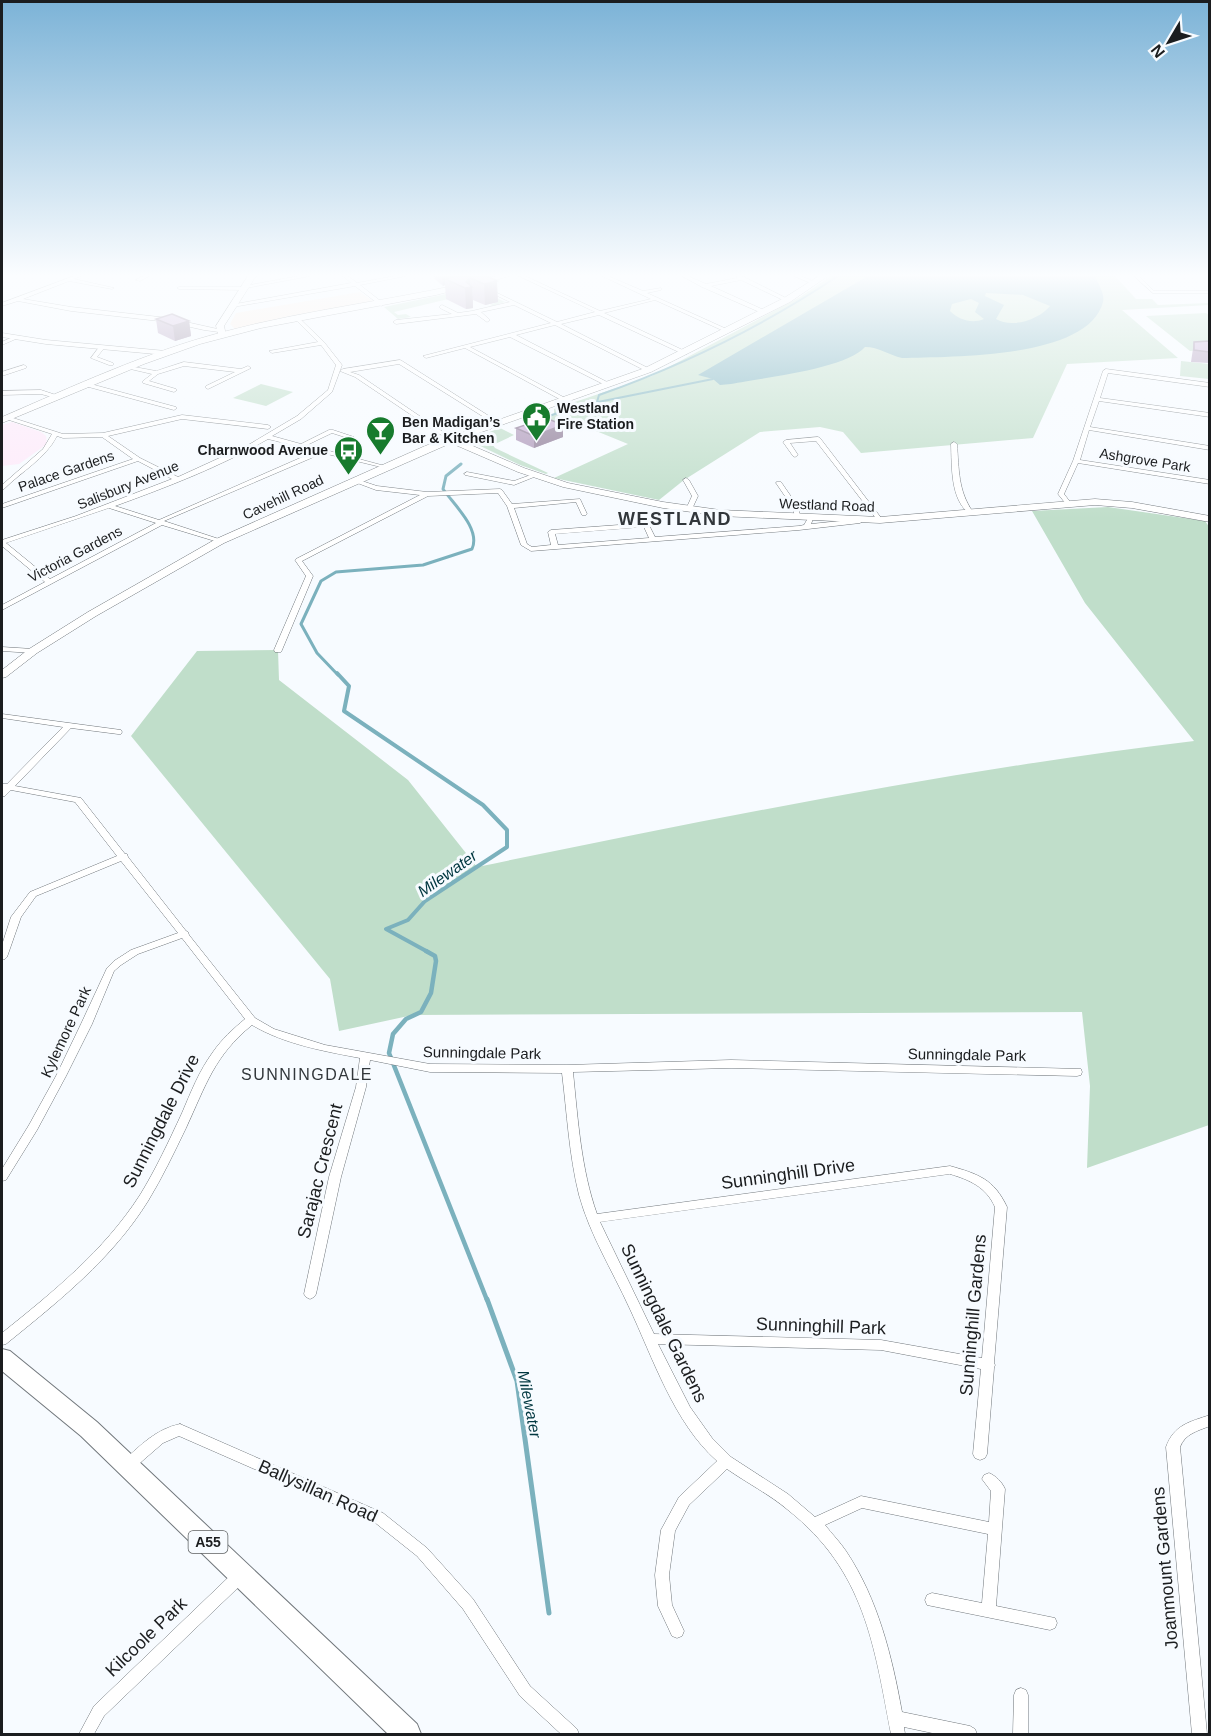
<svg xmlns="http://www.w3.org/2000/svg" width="1211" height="1736" font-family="Helvetica,sans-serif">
<rect width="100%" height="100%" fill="#f7fbff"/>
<!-- commercial -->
<path fill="#feede2" d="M360 292 374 302 289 316 235 329 230 324 236 313Z"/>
<!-- education -->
<path fill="#feeafa" d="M12 422 41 432 46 436 47 444 19 464 2 466V425Z"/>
<!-- green -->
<path fill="#c0deca" d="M831 276H1115L1136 299H1152L1158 305 1209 303V305L1122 310 1178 358 1067 364 1033 438 861 453 843 432 820 427 760 432 684 480 659 500 554 478 628 444 574 422 557 428 535 419 554 414V409L652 376 800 297Z
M475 288 505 302 492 306 490 305 497 302 465 295 394 312 398 315 406 314 411 317 398 319 384 307Z
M1206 313 1209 315V350L1190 351 1146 316Z
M1181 361 1209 364V379L1180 376Z
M261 384 293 392 266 406 233 398Z
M500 428 514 435 493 445 495 448 548 473 546 474 520 465 468 440Z
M1108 507 1205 521 1210 528 1209 1125 1087 1168 1090 1086 1082 1012 413 1015 339 1031 330 979 131 736 197 651 278 650 279 680 408 780 477 867C715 818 953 770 1194 741L1085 603 1032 511Z"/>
<!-- water -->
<path fill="#7bb1bd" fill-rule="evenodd" d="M868 276H1095C1098 284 1105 293 1103 302 1088 360 948 356 902 358 889 355 879 347 865 347 846 369 761 378 731 384L720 385 713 379 698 375ZM986 293 1023 295 1050 306C1040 319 1012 329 996 319L1004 305 985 296ZM971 299 979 303 975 312 984 319C972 324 959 320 950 311L952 304Z"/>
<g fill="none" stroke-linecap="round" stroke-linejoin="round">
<!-- stream-far4 -->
<path stroke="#7bb1bd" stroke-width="2" d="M597 402 599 395C684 365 763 326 838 276
M549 416 578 406 713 379"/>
<!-- stream-far3 -->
<path stroke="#7bb1bd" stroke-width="3" d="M338 675 317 653 301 624 321 581 336 572 423 565 472 549C481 529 454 505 443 489L446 476 461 464"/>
<!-- stream-far2 -->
<path stroke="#7bb1bd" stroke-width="4" d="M337 673 349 686 344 711 483 805 507 830V847L425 901 408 920 386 929 428 952"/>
<!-- stream-far1 -->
<path stroke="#7bb1bd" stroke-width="4.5" d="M426 951 435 956 436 961 431 993 421 1012 406 1019 393 1034 389 1053 487 1300"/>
<!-- stream -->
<path stroke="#7bb1bd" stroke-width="5" d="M487 1299 517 1381 549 1613"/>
<defs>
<path id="street" d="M74 276H81L74 279 114 288 112 289 69 281 23 299 71 307 168 318 222 330 219 332 204 330 168 322 71 311 18 301 2 306V303Z
M143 276H149L140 281 136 280Z
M299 276H310L246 288 244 290 179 289 177 288 179 287H243L245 286Z
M343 276H348L357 283 395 276H406L360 285 383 303V305L381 306 355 286 233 307 230 305 351 283Z
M519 276H525L600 311 651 299 602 276H608L643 291 661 288V290L647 293 731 331 726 332 655 300 604 313 687 352V354H683L599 315 561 324 650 369V371L648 372 555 325 516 335 609 383V385L607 386 510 337 470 347 567 399 568 400 565 402 465 348 426 358 423 356 551 323 514 305 481 312 490 320 487 322 476 314 396 324 393 322 396 320 452 314 440 308V306L442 305 458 313 472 311 510 302 487 291V290L489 289 557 322 595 312Z
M682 276H688L706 284 737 278 736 276H742L790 300 785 301 741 280 711 286 766 311 767 312 764 314 702 287Z
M794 276H801L817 283 813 284Z
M1134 276H1139L1154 291H1210V293H1153Z
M297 316 324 342 342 365 332 392 301 419 272 436 301 444 329 430H333L354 437 351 439 332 433 307 445 385 466V468L323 453 164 521 222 540V542H218L162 525 2 610V605L45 582 2 546V540L76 516 172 479 138 461 2 508V504L133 459 102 437 63 438 57 436C45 459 22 471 4 489L2 490V485L43 449 52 434 6 419V417H10L63 434 103 433 182 415 268 425 271 427 268 429 182 419 108 436 140 458 178 477 250 444 297 416 328 390 336 365 321 345 272 353 269 351 318 342 294 318ZM268 439 316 451 159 520 115 506C167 487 220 467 268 439ZM109 508 156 523 50 579 6 543Z
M13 337 18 338 2 345V342Z
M100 346 105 347 97 357 113 363V365H109L91 358Z
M400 360 402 361 500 423 495 424 399 364 350 372 359 375 455 440 450 441 355 377 340 371 343 369Z
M184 362 241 369 248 366 251 368 208 389 206 388V386L235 372 184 366 158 374 149 381 176 389 177 390 174 392 143 383V381L152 374 126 368 129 366 156 371Z
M24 365 27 367 26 368 2 376V372Z
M1106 369 1210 383V387L1108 373 1100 398 1210 413V417L1099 401 1090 427 1210 446V450L1089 430 1080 460 1210 480V484L1078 463 1064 494 1071 503 1066 504 1058 494 1073 461 1103 371Z
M87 383 176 407 177 408 174 410 85 386 84 385Z
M41 390 62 397 59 399 41 394 2 395V391Z
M818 437 820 438 882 519V521H878L816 441 790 443 798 455 795 457 793 456 783 442 786 440Z
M954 442 957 444C959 469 958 491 973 512L970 514C950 500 952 466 951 444Z
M467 472 514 481 536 473 539 475 514 485 465 475 464 474Z
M686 478 689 480 698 496 692 509 689 511 686 509 692 496 683 480Z
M352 479H356L377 486 427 492 500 489 502 490 512 504 580 499 587 514 586 515H582L576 502 514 508 527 544 532 547 551 545 548 532 551 530 646 523 649 525 655 537 799 526 804 525 808 518 810 517 813 519 811 524 860 519 863 521 860 523 799 530 531 551 521 545 507 506 498 493 428 496 302 561 313 576 282 650 281 652H275L274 650 306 576 295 560 296 559 420 495 376 490 352 481ZM644 527 649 538 558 545 555 534Z
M777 482H781L799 508 800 519 795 518 793 508 776 483Z
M2 647 33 649 37 651 33 653 2 651Z
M2 714 121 730 122 732 121 734H118L71 728 15 786 81 798 125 854H127L128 857 186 931 188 932 189 935 255 1018 274 1029 325 1045 430 1064 567 1065 731 1060 1081 1069 1082 1072 1081 1075 1077 1076 731 1068 573 1072C578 1120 581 1169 597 1214L950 1166C978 1174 994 1179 1007 1207L994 1363 995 1365 994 1368 987 1454 985 1458 980 1460 975 1458 973 1454 981 1369 881 1350 658 1344 690 1407 712 1438 731 1457 788 1494 815 1517 861 1496 989 1522 991 1491 982 1479 984 1475 989 1473C996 1476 1002 1482 1005 1489L996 1606 1055 1618 1057 1623 1055 1628 1050 1630 927 1605 925 1600 927 1595 932 1593 982 1603 988 1534 862 1508 825 1525C832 1534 840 1542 846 1551 878 1599 892 1656 902 1712L970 1726 975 1729 977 1734H937L904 1727 905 1734H891C874 1645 865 1571 788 1510 769 1494 747 1483 727 1469L689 1505 675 1531 669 1575 672 1605 684 1631 682 1636 677 1638 672 1636 658 1606 655 1575 661 1530 679 1497 717 1461C674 1423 653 1358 629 1307 612 1270 590 1235 579 1195 569 1155 567 1113 562 1073L430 1072 370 1060 366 1087 341 1177 316 1294 314 1297 310 1299 306 1297 304 1294 329 1177 356 1087 360 1058C323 1051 284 1044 252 1025 214 1056 206 1085 186 1128 174 1153 162 1178 148 1201 112 1259 59 1301 6 1344L2 1345V1333C53 1292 104 1251 140 1195 156 1169 169 1141 182 1113 191 1092 199 1071 213 1052 222 1039 233 1029 245 1019L182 938 138 954 121 965 114 971 92 1024 66 1076 37 1130 6 1180 2 1181V1169L29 1125 56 1076 81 1024 107 968 114 961 131 950 178 933 121 861 36 896 21 917 7 957 5 959 2 960V945L11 917 30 892 117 856 75 802 11 790 5 796H2V784H7L63 727 2 718ZM950 1174C970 1180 986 1187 995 1207L982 1358 881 1340 654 1334 600 1222Z
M1210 1415V1426C1197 1431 1185 1434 1180 1447L1207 1734H1192L1166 1447C1174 1425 1189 1422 1210 1415Z
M180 1424 383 1513 427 1548 473 1599 530 1686 577 1729 579 1734H561L520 1696 463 1609 417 1556 373 1521 179 1436 163 1443 133 1469 128 1471 123 1469 121 1465 123 1461C141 1445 156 1429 180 1424Z
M240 1569 245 1571 247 1576 245 1581 104 1716 94 1734H79L94 1706 235 1571Z
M1021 1688 1026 1690 1028 1695V1734H1013L1014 1695 1016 1690Z"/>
<path id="secondary" d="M248 276H256L224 326 226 335 219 337 216 326Z
M819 276H828L790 302 651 372 459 440 524 468 568 483 663 502 720 510 880 517 1095 499 1132 502 1210 516V522L1132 508 1095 505 880 523 720 516 663 508 563 487 518 472 451 443 224 543 96 616 37 653 6 677 2 678V670L29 649 88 612 216 539 425 446 645 368 784 298Z
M2 333 46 340 166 351 170 353 166 355 46 344 2 337Z"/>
<path id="primary" d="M496 276H510L436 295 261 328 200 344 144 364 2 423V417C74 386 147 352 223 332 313 308 406 299 496 276Z"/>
<path id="highway" d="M2 1349 10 1351 97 1422 417 1724 421 1734H388L81 1436 2 1371Z"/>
</defs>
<!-- street casing -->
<use href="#street" stroke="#71777c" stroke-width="1"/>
<!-- secondary casing -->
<use href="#secondary" stroke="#71777c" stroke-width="1"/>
<!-- primary casing -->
<use href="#primary" stroke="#71777c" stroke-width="1"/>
<!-- highway casing -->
<use href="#highway" stroke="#71777c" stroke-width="2"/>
<!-- street -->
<use href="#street" fill="#fff" fill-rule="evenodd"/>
<!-- secondary -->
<use href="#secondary" fill="#fff" fill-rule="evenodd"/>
<!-- primary -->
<use href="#primary" fill="#fff" fill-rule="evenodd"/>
<!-- highway -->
<use href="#highway" fill="#fff" fill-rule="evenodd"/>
</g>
<!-- wall -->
<path fill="#ad97b9" d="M434 276H487L498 302 485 305 473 300V308L466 309 446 299 445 285 443 286 435 279Z
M156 319 189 321 191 336 175 341 158 333Z
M1209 341V363L1191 362 1194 342Z
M516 428 563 437 534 448 516 440Z"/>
<!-- shaded-wall -->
<path fill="#8d7b96" d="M442 276H451V282L445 279V285L443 286Z
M470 278V287H472L473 308 466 309 465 288 466 282Z
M497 281 498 302 485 305 484 284Z
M189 321 191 336 175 341 173 326Z
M563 425V437L534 448V436Z"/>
<!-- building -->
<path fill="#c9b0d7" stroke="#8d7b96" stroke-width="1.5" d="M455 276H487L497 281 484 284 470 278 466 282 472 287 465 288 445 279Z
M172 314 189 321 173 326 156 319Z
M1209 341V352L1194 350V342Z
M546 418 563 425 534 436 516 428Z"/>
<!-- sky -->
<linearGradient id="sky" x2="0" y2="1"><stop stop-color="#7cb3d7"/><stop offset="0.53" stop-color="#fbfdff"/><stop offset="1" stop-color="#fbfdff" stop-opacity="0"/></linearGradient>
<rect width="1211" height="519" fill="url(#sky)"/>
<!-- icons -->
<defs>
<symbol id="civic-pin" viewBox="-11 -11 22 30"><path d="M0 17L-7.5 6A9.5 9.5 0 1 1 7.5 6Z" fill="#177b2d" stroke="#f7fbff"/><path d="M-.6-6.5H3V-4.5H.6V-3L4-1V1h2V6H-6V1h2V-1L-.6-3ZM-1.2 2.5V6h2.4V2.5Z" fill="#fff"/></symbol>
<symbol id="bar-pin" viewBox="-11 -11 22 30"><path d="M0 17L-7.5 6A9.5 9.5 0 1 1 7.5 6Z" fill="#177b2d" stroke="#f7fbff"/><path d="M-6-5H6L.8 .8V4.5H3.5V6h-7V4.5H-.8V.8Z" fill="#fff"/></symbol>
<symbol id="bus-pin" viewBox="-11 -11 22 30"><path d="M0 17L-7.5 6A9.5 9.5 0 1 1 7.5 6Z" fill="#177b2d" stroke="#f7fbff"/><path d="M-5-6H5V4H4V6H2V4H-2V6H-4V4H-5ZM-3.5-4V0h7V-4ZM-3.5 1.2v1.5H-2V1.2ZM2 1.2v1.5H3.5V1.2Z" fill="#fff"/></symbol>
</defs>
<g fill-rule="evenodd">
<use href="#civic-pin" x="520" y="400" width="33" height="45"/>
<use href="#bar-pin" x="364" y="414" width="33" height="45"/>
<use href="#bus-pin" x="332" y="434" width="33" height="45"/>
</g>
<g text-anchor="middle" stroke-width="6" stroke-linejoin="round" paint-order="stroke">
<!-- far-poi labels -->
<g font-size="14" font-weight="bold" fill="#1b1d1f" stroke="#f7fbff" text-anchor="start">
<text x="557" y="413">Westland<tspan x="557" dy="16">Fire Station</tspan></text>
<text x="402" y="427">Ben Madigan’s<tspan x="402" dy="16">Bar &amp; Kitchen</tspan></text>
<text x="328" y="455" text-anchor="end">Charnwood Avenue</text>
</g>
<!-- far-street labels -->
<g font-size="14" fill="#1b1d1f" stroke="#f7fbff">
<text transform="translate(1145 460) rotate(9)" y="5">Ashgrove Park</text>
<text transform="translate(66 471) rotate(-19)" y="5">Palace Gardens</text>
<text transform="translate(128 485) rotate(-22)" y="5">Salisbury Avenue</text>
<text transform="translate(283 497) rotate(-25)" y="5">Cavehill Road</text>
<text transform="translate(827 505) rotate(2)" y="5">Westland Road</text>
<text transform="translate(75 554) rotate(-28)" y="5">Victoria Gardens</text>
</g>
<!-- shield labels -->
<rect fill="#f7fbff" stroke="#5d6062" stroke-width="1.5" x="188.5" y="1531" width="39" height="22" rx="4.5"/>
<g font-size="14" font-weight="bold" fill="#1b1d1f">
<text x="208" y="1547">A55</text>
</g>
<!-- street labels -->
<g font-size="15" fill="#1b1d1f" stroke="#f7fbff">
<text transform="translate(66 1032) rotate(-65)" y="5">Kylemore Park</text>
<text transform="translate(482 1053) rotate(1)" y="5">Sunningdale Park</text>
<text transform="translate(967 1055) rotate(1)" y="5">Sunningdale Park</text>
</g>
<!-- water labels -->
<g font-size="16" font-style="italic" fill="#003740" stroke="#f7fbff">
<text transform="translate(447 873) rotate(-35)" y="6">Milewater</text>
<text transform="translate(530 1404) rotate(79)" y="6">Milewater</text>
</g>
<!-- neighbourhood labels -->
<g font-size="16" letter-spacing="1.5" fill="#32373b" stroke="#f7fbff">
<text x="307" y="1080">SUNNINGDALE</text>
</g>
<!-- far-district labels -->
<g font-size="18" font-weight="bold" letter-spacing="1.5" fill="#32373b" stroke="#f7fbff">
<text x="675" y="525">WESTLAND</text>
</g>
<!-- near-street labels -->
<g font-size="18" fill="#1b1d1f" stroke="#f7fbff">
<text transform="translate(161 1121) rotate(-63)" y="6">Sunningdale Drive</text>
<text transform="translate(320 1171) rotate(-76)" y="6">Sarajac Crescent</text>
<text transform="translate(788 1174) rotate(-8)" y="6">Sunninghill Drive</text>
<text transform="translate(973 1315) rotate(-85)" y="6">Sunninghill Gardens</text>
<text transform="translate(664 1323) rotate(64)" y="6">Sunningdale Gardens</text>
<text transform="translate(821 1326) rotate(2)" y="6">Sunninghill Park</text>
<text transform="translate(318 1491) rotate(24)" y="6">Ballysillan Road</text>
<text transform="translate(1165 1568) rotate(-95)" y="6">Joanmount Gardens</text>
<text transform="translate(146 1637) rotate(-44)" y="6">Kilcoole Park</text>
</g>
</g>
<!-- border -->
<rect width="1211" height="1736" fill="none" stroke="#1b1d1f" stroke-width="6"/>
<!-- north arrow -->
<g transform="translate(1169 42) rotate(231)" stroke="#f7fbff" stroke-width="4.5" paint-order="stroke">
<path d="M0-4.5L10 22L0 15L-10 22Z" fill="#1b1d1f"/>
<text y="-9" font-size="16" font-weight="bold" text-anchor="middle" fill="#1b1d1f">N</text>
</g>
</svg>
